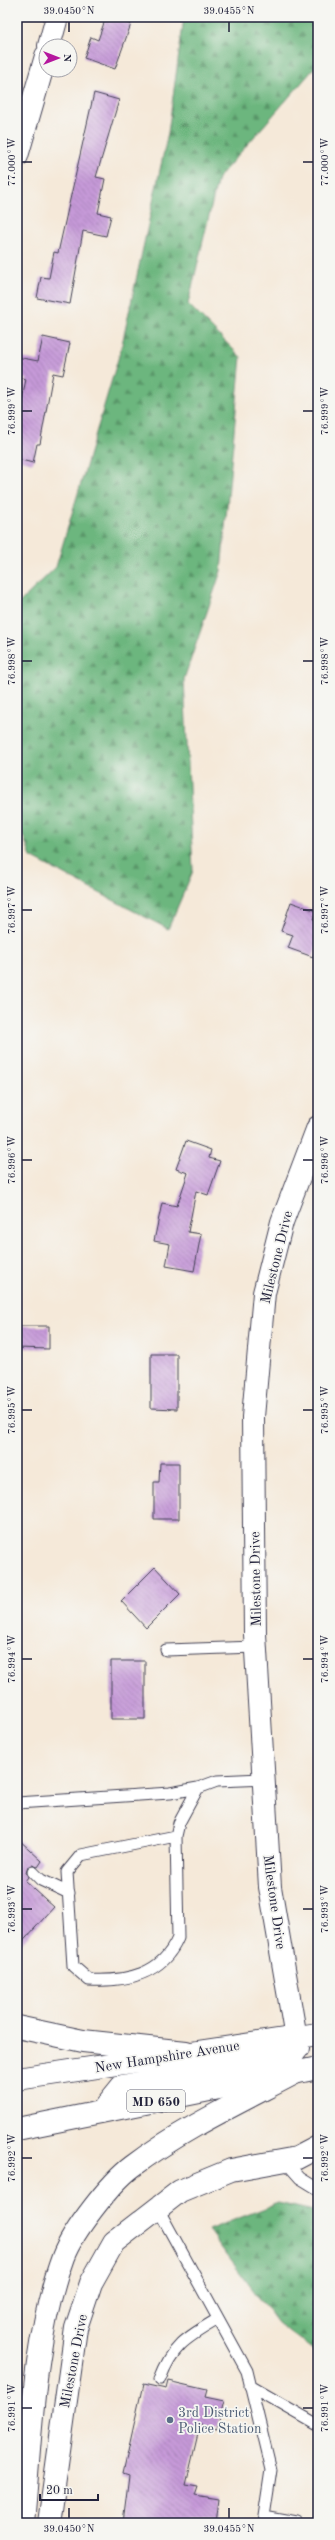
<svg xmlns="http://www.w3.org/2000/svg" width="335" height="2540" font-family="'Old Standard TT',serif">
<defs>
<pattern id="forest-firs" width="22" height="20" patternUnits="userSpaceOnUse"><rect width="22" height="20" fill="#6cb67e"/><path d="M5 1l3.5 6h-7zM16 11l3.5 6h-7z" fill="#589468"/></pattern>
<pattern id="building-back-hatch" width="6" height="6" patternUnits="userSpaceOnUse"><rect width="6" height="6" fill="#c69ad8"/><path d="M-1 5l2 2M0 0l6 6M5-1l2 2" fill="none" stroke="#a07db0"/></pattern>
</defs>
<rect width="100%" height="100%" fill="#f6f6f2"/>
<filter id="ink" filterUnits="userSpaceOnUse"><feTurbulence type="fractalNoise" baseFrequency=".025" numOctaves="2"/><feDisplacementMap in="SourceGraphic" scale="8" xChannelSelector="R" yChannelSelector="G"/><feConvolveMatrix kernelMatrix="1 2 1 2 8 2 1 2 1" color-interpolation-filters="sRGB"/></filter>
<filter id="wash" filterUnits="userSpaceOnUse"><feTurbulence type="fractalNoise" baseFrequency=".012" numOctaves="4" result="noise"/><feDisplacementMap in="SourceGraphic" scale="16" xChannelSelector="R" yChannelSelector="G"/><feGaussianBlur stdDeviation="0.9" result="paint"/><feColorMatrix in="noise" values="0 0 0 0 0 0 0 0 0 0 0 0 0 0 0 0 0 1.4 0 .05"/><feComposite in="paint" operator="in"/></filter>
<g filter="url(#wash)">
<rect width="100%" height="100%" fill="#f5e9d9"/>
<!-- forest -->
<path fill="url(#forest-firs)" stroke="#476c5c" d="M184 17H318V64L218 178 188 304 241 357 221 571 184 679 193 871 168 929 31 857 17 819V605L56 567 121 349 168 133Z
M278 2203 318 2212V2354L278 2323 208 2230Z"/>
<g id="blocks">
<!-- building -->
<path fill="url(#building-back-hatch)" d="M106 17 131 24 115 69 84 58 91 37 98 40Z
M94 93 119 100 96 177 105 179 98 213 111 216 106 236 83 231 70 304 37 298 41 277 49 278 54 252 58 253Z
M43 337 70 343 63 375 53 373 40 444H37L33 463 17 459V426L26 379 17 377V357L38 361Z
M291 902 316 911 313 919 318 921V942L313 957 288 948 293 935 281 931Z
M186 1141 211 1150 209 1158 220 1161 208 1195 196 1191 188 1232 201 1234 194 1271 166 1266 170 1244 154 1241 162 1203 177 1206 188 1173 176 1169Z
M17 1326H49V1349L17 1348Z
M151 1354H177V1409L151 1408Z
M160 1463H179V1519H154V1482H159Z
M155 1567 180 1594 146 1628 121 1601Z
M111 1661H145V1719H111Z
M17 1838 42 1861 38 1867 32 1865 28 1867 26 1873 28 1877 25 1881 54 1907 17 1948Z
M168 2381 207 2390 205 2397 224 2401 217 2428 200 2425 186 2485 198 2487 195 2496 219 2500 216 2523H123L129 2476 123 2474 143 2384 166 2389Z"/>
</g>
</g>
<g filter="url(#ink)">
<use href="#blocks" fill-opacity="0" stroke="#424053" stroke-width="1"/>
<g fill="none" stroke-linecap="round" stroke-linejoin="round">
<defs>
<path id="service" d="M166 1650 256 1647
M17 1803 170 1793 198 1788
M176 1836 81 1855 67 1872 73 1966 89 1980C126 1982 162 1975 178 1938L176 1836 179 1823 198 1788 217 1781 264 1779
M33 1872 41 1880 69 1893
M284 2160 300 2178 318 2189
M157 2207 247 2371 271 2470 263 2523
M160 2379C173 2344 188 2337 218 2319
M250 2386 318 2425
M264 2517 297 2523"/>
<path id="minor" d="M49 46 57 17
M17 156 46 56
M296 2038 270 1887 255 1634 253 1417 264 1293 282 1222 318 1127"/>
<path id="tertiary" d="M49 2523 76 2328 91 2283 114 2242 180 2191 231 2170 297 2158 318 2147"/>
<path id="primary" d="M17 2079 318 2034
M101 2112 122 2086 291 2057 298 2048 296 2038
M17 2129 318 2068"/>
<path id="trunk" d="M17 2027 83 2041 186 2052
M23 2523C31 2438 33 2338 63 2257 73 2231 110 2183 133 2166 182 2129 240 2102 295 2073"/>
</defs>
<!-- service casing -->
<use href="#service" stroke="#424053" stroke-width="13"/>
<!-- minor casing -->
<use href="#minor" stroke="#424053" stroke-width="24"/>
<!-- tertiary casing -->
<use href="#tertiary" stroke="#424053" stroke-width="24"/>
<!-- primary casing -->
<use href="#primary" stroke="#424053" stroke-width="24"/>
<!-- trunk casing -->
<use href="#trunk" stroke="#424053" stroke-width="24"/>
<!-- service -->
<use href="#service" stroke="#fff" stroke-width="11"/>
<!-- minor -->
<use href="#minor" stroke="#fff" stroke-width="22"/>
<!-- tertiary -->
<use href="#tertiary" stroke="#fff" stroke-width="22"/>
<!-- primary -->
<use href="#primary" stroke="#fff" stroke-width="22"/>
<!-- trunk -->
<use href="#trunk" stroke="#fff" stroke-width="22"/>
</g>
</g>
<!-- ticks -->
<path fill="none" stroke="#22223b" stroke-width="1.5" d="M69 22V32M229 22V32M22 162H32M303 162H313M22 411H32M303 411H313M22 661H32M303 661H313M22 910H32M303 910H313M22 1160H32M303 1160H313M22 1410H32M303 1410H313M22 1659H32M303 1659H313M22 1909H32M303 1909H313M22 2158H32M303 2158H313M22 2408H32M303 2408H313M69 2508V2518M229 2508V2518"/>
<!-- markers -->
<circle fill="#5c6f8a" stroke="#f6f6f2" stroke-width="1.5" cx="170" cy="2420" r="4"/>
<g text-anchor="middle" stroke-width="3.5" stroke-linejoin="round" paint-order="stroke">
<!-- shield labels -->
<rect fill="#f6f6f2" stroke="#626272" stroke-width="1" x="127" y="2090" width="58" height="22" rx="3"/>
<g font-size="13" font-weight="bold" fill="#22223b">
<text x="156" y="2106">MD 650</text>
</g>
<!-- street labels -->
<g font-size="14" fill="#22223b" stroke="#f6f6f2">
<text transform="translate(276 1257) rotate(-76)" y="5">Milestone Drive</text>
<text transform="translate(255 1579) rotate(-91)" y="5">Milestone Drive</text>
<text transform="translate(275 1902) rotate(82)" y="5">Milestone Drive</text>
<text transform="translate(167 2056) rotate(-9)" y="5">New Hampshire Avenue</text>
<text transform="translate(73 2361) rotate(-79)" y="5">Milestone Drive</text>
</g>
<!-- service labels -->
<g font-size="14" fill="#4e5e75" stroke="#f6f6f2" text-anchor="start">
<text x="178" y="2417">3rd District<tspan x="178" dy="16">Police Station</tspan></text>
</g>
</g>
<!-- margin -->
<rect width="335" height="2540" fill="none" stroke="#f6f6f2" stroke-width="44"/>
<!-- north arrow -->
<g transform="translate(58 58) rotate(90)"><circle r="19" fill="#f6f6f2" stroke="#a1a1a9"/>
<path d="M0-3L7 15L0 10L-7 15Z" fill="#b5179e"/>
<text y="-6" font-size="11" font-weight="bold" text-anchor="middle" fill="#22223b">N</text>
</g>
<!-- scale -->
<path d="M40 2494v6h58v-6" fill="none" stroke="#22223b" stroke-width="2"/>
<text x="46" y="2494" font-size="12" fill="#22223b" stroke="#f6f6f2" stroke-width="3" paint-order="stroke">20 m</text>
<rect x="22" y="22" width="291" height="2496" fill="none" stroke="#22223b" stroke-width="1.5"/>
<g font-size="10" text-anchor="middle" fill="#22223b">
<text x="69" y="14">39.0450°N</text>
<text x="229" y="14">39.0455°N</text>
<text transform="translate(11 162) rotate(-90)" y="4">77.000°W</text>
<text transform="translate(324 162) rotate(-90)" y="4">77.000°W</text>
<text transform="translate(11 411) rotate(-90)" y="4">76.999°W</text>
<text transform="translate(324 411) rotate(-90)" y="4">76.999°W</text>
<text transform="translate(11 661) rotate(-90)" y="4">76.998°W</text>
<text transform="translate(324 661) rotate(-90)" y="4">76.998°W</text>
<text transform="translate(324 910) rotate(-90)" y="4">76.997°W</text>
<text transform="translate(11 910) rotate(-90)" y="4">76.997°W</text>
<text transform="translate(324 1160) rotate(-90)" y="4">76.996°W</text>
<text transform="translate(11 1160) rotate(-90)" y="4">76.996°W</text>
<text transform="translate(11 1410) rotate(-90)" y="4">76.995°W</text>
<text transform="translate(324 1410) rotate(-90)" y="4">76.995°W</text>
<text transform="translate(324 1659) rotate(-90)" y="4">76.994°W</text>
<text transform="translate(11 1659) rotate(-90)" y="4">76.994°W</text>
<text transform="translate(324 1909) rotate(-90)" y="4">76.993°W</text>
<text transform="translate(11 1909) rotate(-90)" y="4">76.993°W</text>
<text transform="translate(324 2158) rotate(-90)" y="4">76.992°W</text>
<text transform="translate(11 2158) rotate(-90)" y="4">76.992°W</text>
<text transform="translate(11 2408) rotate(-90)" y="4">76.991°W</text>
<text transform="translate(324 2408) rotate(-90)" y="4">76.991°W</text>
<text x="69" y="2532">39.0450°N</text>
<text x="229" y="2532">39.0455°N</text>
</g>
</svg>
